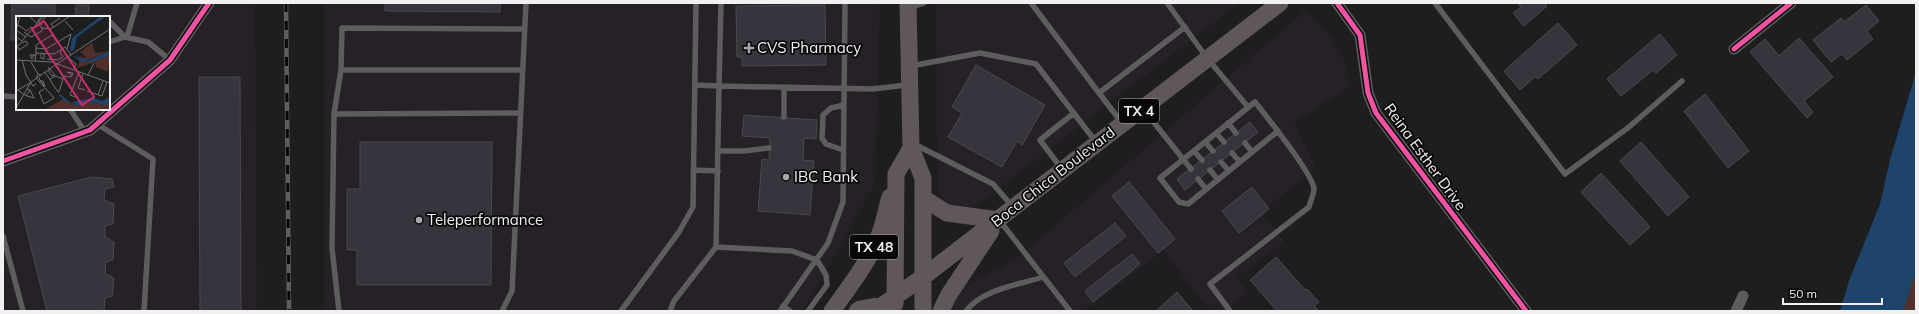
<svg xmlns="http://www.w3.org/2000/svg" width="1919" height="314" font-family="Mulish,sans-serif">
<rect width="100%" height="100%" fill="#1e1e1e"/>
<!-- built -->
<path fill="#262127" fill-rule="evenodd" d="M3 3H255L257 311H3ZM17 17H109V109H17Z
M324 3H880L875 184 803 311H324Z
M936 3H1239L971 210 951 207 937 191Z
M1306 10 1329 34 1343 57 1350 86 1294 123 1316 168 1262 212 1284 242 1237 278 1248 292 1225 311H1210L1164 251 1083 311H946L948 296 1016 259Z"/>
<!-- green -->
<path fill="#4f302b" d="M1916 272V311H1903Z"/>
<!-- water -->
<path fill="#1f446c" d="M1916 72V272L1903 311H1840L1849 281 1880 204 1890 160Z"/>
<!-- building -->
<path fill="#36353e" stroke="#4a4a4b" d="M12 3H55V17H17V40H11Z
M385 3H500V12L385 11Z
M1517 3H1545L1547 6 1524 26 1513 13 1521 7Z
M76 5H89L88 17H75Z
M825 5 826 65 742 66V57H737L736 6Z
M1866 5 1879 21 1867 31 1873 39 1847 60 1842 54 1831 62 1813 40 1841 18 1844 22Z
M1558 23 1577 45 1538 79 1536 76 1520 90 1504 71Z
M1660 34 1677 55 1656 73 1653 70 1621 96 1607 79Z
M1799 38 1833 77 1804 101 1813 112 1807 118 1750 52 1765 39 1779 56Z
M976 65 1045 105 1022 145 1017 141 1002 167 948 137 962 113 952 107Z
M199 77H240L241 311H200Z
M1705 94 1749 151 1728 168 1684 111Z
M744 115 817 120 816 139 804 138 803 160 814 161 810 215 758 211 762 159 769 160 770 138 742 136Z
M1250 122 1258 132 1185 190 1177 179Z
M360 142H492L491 285H357V250H347V189H360Z
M1641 142 1689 197 1668 216 1620 161Z
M1601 173 1650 227 1630 245 1581 192Z
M92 177 112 179 114 187 105 189 104 200 114 204 113 224 105 226V237L114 242 113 260 106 262 105 274 114 278 112 296 105 298 104 310 106 311H47L18 196Z
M1129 182 1175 239 1158 253 1112 196Z
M1252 187 1269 209 1239 233 1222 211Z
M1115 223 1126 236 1075 277 1064 263Z
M1132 254 1140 264 1093 302 1085 291Z
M1276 257 1305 290 1307 289 1319 302 1314 306 1319 311H1277L1250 280Z
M1177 292 1193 311H1156Z"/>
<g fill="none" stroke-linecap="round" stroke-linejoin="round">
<!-- service -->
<path stroke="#5e5d5e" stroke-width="5.5" d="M721 3 719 86 872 89 907 85
M1031 3 1099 93
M1167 3 1207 58 1248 107
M1435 3 1565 174 1629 127 1682 81
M909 8 924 3
M109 21 125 37
M127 37 137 3
M109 42 125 37 148 42 170 60
M911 66 980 53 1036 64 1096 142
M341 70H522
M695 85 719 86 716 247
M784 87V117
M3 96 17 97
M70 109 85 132
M1144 110 1191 169
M334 114 520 113
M1122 123 1099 93 1185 27
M1228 123 1236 133
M97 124 153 159 144 311
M1216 133 1224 142
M1205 142 1213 151
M1245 143 1252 152
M914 144 993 184 1012 206
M843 150 826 144 822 138 823 115 831 108 844 105
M718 151H744L769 148
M1194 151 1202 160
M1232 153 1240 162
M1221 162 1229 171
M1061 168 1040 140 1074 113
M693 170 718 171
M1210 170 1218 180
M1198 179 1206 189
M1000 221 1070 311
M3 236 23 311
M783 306 790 311
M339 311 332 248 334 114 341 70 342 28 524 29
M502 311 512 291 526 3
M621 311 679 232 693 207 696 3
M670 311 674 301 716 247 792 251 817 260 826 275 827 285 808 311
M780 311 828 243 843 202 845 3
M966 311C983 289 1018 285 1043 277
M1230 311 1210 284 1309 207C1310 202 1314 194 1314 189 1313 174 1266 116 1255 102L1160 178 1179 202 1188 204 1278 131"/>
<!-- minor -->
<path stroke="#5e5d5e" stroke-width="11" d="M1337 3 1360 35 1368 93 1376 113 1526 311
M1734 49 1791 3
M3 161 90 130 170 60 209 3
M1736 311 1743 296"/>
<!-- primary -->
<path stroke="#5f575a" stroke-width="17" d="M908 3 911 148 923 178V311
M923 198 947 213 999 220
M895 304 896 174 911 148
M832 311C849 287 868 263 879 236 884 224 886 210 890 197
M857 311 860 309 883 305 923 277 1280 3
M941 311 948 296 991 231"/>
<defs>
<path id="rail" d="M286 3 289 311"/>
</defs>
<!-- rail casing -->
<use href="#rail" stroke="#5e5e5e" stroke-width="4.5"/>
<!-- rail -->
<use href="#rail" stroke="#080808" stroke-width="3" stroke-dasharray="9" stroke-linecap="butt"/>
<defs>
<path id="cycleway" d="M1337 3 1360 35 1368 93 1376 113 1526 311
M1734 49 1791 3
M3 161 90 130 170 60 209 3"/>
</defs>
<!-- cycleway casing -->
<use href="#cycleway" stroke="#080808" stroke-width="8"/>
<!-- cycleway -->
<use href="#cycleway" stroke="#f153a3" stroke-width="5"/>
</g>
<!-- markers -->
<g fill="#a8a7a8" stroke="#080808" stroke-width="1.5">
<path d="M747 42h4v4h4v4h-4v4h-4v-4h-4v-4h4z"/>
<circle cx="786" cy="177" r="4"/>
<circle cx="419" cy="220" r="4"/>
</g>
<g text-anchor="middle" stroke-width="3.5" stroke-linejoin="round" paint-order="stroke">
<!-- shield labels -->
<g fill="#080808" stroke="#acabac" stroke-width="1">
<rect x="1119" y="99" width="40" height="24" rx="3"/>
<rect x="850" y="235" width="48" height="24" rx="3"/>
</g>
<g font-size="14" font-weight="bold" fill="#f2f1f2">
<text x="1139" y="116">TX 4</text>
<text x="874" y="252">TX 48</text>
</g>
<!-- poi labels -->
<g font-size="15" fill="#f2f1f2" stroke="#080808" text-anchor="start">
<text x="757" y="53">CVS Pharmacy</text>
<text x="794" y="182">IBC Bank</text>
<text x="427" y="225">Teleperformance</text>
</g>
<!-- street labels -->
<g font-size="15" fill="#f2f1f2" stroke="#080808">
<text transform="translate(1425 157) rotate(54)" y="5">Reina Esther Drive</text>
<text transform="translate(1053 177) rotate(-38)" y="5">Boca Chica Boulevard</text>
</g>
</g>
<!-- overview -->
<g transform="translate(16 16)">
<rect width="94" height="94" fill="#1e1e1e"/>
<path d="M76 27 79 37 94 35 71 44 59 39 71 42 64 36ZM94 39 92 56 80 51 79 46 61 52 64 45 76 46ZM47 83 62 90 74 86 88 89 94 86V94H28Z" fill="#4f302b"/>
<path d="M85 0H90L61 21 58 34 54 36 56 22ZM94 35V39L76 46 64 45 57 40 73 44ZM94 81V86L89 89 74 86 62 90 55 86 78 82 86 85Z" fill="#1f446c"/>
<path fill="none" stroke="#1f446c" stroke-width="2" d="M44 79 53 87"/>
<path fill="none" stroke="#737273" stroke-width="1" d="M13 0 26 12 35 13 54 0M49 5 57 14M2 9 11 15 15 11 17 12M26 10 22 4 27 0M38 12 35 8 44 2M0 14 10 21M0 15 4 0M8 16 15 21 26 15V12M0 21 6 25 23 5 31 0M0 31 5 27 10 25 12 28 3 34 1 30M20 32 30 33 55 18 51 33M20 37V29L36 19 41 26M25 37V42L28 43V37M18 39 16 43 14 39H20M52 41 60 48 58 53M31 43 42 44 47 41 44 36 46 34M0 44 36 46 94 67M6 44 10 59 17 70 20 68M19 45 20 37 38 38 49 31 55 39M15 46 22 58M35 52 94 13M32 54 36 60 39 59 32 51M29 56 42 76H43L47 63 40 60 34 63M67 58 62 72 69 74M25 59 22 58 20 62 38 82 28 88 23 76 28 73M72 59 78 47M47 63 48 60 55 61 56 59 51 56 57 57 56 59M23 66 25 65H27L29 70H28L25 65 23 63 24 62M2 74 10 80 14 74 11 73M0 75 14 67M71 75 86 80 91 66M82 79 87 65M11 80 18 82 14 74M62 82 54 79 63 56M0 92 15 66 35 52"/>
<path fill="#c72e6a" fill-opacity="0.15" stroke="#c72e6a" stroke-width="2" d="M28 5 78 81 66 89 16 13Z"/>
<rect width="94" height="94" fill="none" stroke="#f2f1f2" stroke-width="2"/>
</g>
<!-- border -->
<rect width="1919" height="314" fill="none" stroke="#f2f1f2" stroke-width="8"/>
<!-- scale -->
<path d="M1783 298v6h99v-6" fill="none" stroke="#f2f1f2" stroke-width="2"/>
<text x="1789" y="298" font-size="12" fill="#f2f1f2" stroke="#080808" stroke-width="3" paint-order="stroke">50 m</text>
</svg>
